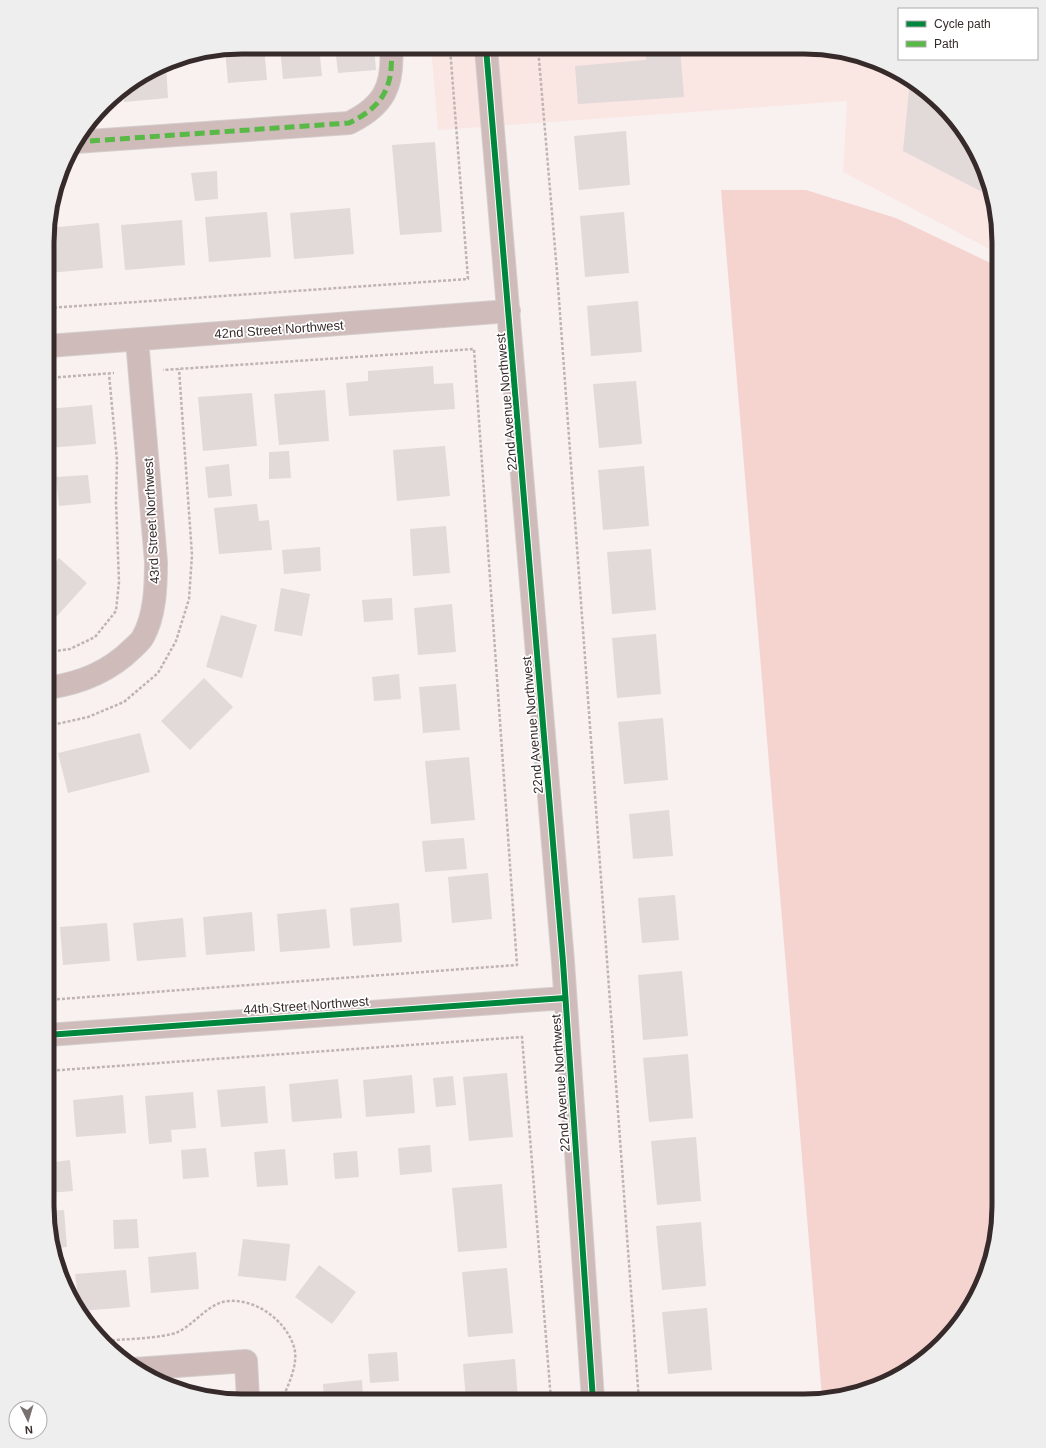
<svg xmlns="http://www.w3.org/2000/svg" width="1046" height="1448" font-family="Arial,sans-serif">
<rect width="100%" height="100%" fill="#f8f1f0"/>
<!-- built -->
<path fill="#fae6e3" d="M431 48 830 49 879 62 923 87 959 123 979 156 999 241V254L843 172 847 101 438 130Z"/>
<!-- green -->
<path fill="#f5d4d0" d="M721 190H806L896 218 999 267V1219L989 1269 966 1315 933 1353 890 1381 822 1397Z"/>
<!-- building -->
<path fill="#e2d9d9" d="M242 47H264L267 80 228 83 225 50Z
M280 47H319L322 76 283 79Z
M335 47H374L376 70 338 73Z
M645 48H680L684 97 578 104 575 66 646 60Z
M166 65 168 98 124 102 123 90Z
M910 80 923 87 959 123 979 156 988 195 903 151Z
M626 131 630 185 579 190 574 136Z
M435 142 442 232 400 235 392 145Z
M217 171 218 199 195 201 191 173Z
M350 208 354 254 294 259 290 213Z
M267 212 271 257 209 262 205 217Z
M624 212 629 273 585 277 580 216Z
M182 220 185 265 125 270 121 225Z
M99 223 103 268 49 273V228Z
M638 301 642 352 591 356 587 306Z
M433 366 434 384 453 383 455 409 349 416 346 383 368 381V371Z
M636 381 642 444 599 448 593 384Z
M325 390 329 441 279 445 274 394Z
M252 393 257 446 203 451 198 397Z
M92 405 96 444 48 448V409Z
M445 446 450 496 397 501 393 450Z
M289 451 291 478 269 479V452Z
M229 464 232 496 208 498 205 467Z
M644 466 649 526 603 530 598 470Z
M88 475 91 503 59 506 56 477Z
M257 504 259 521 269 520 272 550 219 554 214 508Z
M446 526 450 573 413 576 410 529Z
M320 547 321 571 284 574 282 550Z
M651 549 656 610 612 614 607 552Z
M59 558 87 583 57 616 48 608V570Z
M281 588 310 594 302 636 274 631Z
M392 598 393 620 364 622 362 600Z
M452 604 456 652 418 655 414 608Z
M221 615 257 625 242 678 206 667Z
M656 634 661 694 617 698 612 638Z
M399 674 401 699 374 701 372 677Z
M204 678 233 707 190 750 161 721Z
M456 684 460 730 423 733 419 687Z
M663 718 668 780 624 784 618 722Z
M140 733 150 772 68 793 58 753Z
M469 757 475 820 431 824 425 761Z
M48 806H51L53 836H48Z
M669 810 673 856 633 859 629 814Z
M464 838 467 869 425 872 422 841Z
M488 873 492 919 452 923 448 877Z
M675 895 679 940 642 943 638 898Z
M399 903 402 942 353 946 350 908Z
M326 909 330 948 280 952 277 914Z
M252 912 255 951 206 955 203 917Z
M183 918 186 957 137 961 133 923Z
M107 923 110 961 63 965 60 927Z
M682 971 688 1036 643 1040 638 975Z
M688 1054 693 1118 649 1122 643 1058Z
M507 1073 513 1137 469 1141 463 1077Z
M412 1075 415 1113 366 1117 363 1080Z
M453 1076 456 1105 436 1107 433 1078Z
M338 1079 342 1118 292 1122 289 1084Z
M265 1086 268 1123 221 1127 217 1090Z
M193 1092 196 1128 171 1130 172 1142 149 1144 145 1096Z
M123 1095 126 1133 76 1137 73 1100Z
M47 1109 51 1137 47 1138Z
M696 1137 701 1201 657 1205 651 1141Z
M430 1145 432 1172 400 1175 398 1148Z
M206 1148 209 1177 183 1179 181 1150Z
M285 1149 288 1185 257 1187 254 1152Z
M357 1151 359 1177 335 1179 333 1153Z
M70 1160 73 1191 47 1193V1163Z
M502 1184 507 1248 458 1252 452 1188Z
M64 1210 67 1247 57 1248 48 1211Z
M137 1219 139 1248 114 1249 113 1220Z
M701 1222 706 1286 662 1290 656 1226Z
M243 1239 290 1244 286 1281 238 1276Z
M196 1252 199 1289 151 1293 148 1257Z
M319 1265 356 1292 332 1324 295 1297Z
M507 1268 513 1333 468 1337 462 1272Z
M126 1270 130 1307 80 1311 75 1274Z
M707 1308 712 1370 668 1374 662 1312Z
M397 1352 399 1381 370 1383 368 1354Z
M515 1359 518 1400H466L463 1364Z
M362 1380 363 1400H324L323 1384Z
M713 1392 714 1401H669V1396Z"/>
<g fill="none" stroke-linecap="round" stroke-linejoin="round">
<defs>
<path id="minor" d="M486 48 563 962 593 1400
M75 142 349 123C384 106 394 86 391 47
M48 346 509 311
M48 688C81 683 109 672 133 648 136 645 141 641 143 637 155 616 156 586 156 562L137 340
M47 1035 565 998
M135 1369 246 1361 248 1399"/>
</defs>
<!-- minor casing -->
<use href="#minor" stroke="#d4cecd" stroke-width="24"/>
<!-- path -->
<path stroke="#c0b4b2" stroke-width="2.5" stroke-dasharray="3 2" stroke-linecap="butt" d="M538 48 557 272 639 1401
M49 308 468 279 450 48
M48 378 114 373
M48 652 70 649 95 637 116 611 119 582 116 502 117 460 109 374
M48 726 88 717 124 702 158 673 176 641 189 599 192 555 179 369
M47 1000 517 965 474 349 163 370
M47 1071 522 1037 551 1400
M102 1341C121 1339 161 1339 178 1332 195 1324 209 1302 229 1301 257 1299 286 1321 294 1347 299 1364 288 1385 282 1400
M198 1395 212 1394 213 1398"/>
<!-- minor -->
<use href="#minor" stroke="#cebbba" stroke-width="22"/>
<!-- quiet -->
<path stroke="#58b947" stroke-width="5" stroke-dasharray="10 5" stroke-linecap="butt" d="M75 142 349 123C384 106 394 86 391 47"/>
<defs>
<path id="cycleway" d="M486 48 563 962 593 1400
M47 1035 565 998"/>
</defs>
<!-- cycleway casing -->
<use href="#cycleway" stroke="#fff" stroke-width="8"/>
<!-- cycleway -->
<use href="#cycleway" stroke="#00873e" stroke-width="6"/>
</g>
<g text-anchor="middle" stroke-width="3.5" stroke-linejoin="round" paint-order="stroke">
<!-- street labels -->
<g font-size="13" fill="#362b2a" stroke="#fff">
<text transform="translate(279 329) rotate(-4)" y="5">42nd Street Northwest</text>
<text transform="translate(506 402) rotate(-95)" y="5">22nd Avenue Northwest</text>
<text transform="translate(151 521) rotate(-93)" y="5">43rd Street Northwest</text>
<text transform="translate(532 725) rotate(-95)" y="5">22nd Avenue Northwest</text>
<text transform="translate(306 1005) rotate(-4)" y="5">44th Street Northwest</text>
<text transform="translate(560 1083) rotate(-94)" y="5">22nd Avenue Northwest</text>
</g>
</g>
<!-- crop -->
<path d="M0 0H1046V1448H0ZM242 54H804A188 188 0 0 1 992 242V1206A188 188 0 0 1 804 1394H242A188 188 0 0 1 54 1206V242A188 188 0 0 1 242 54Z" fill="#efeeee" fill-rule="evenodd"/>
<path fill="none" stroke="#362b2a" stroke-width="5" d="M242 54H804A188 188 0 0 1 992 242V1206A188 188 0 0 1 804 1394H242A188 188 0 0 1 54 1206V242A188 188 0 0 1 242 54Z"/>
<!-- legend -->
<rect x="898" y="8" width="140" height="52" fill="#ffffff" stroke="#afaaaa"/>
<rect x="906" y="21" width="20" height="6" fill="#00873e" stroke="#afaaaa"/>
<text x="934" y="28" font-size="12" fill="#362b2a">Cycle path</text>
<rect x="906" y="41" width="20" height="6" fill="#58b947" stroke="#afaaaa"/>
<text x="934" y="48" font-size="12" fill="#362b2a">Path</text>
<!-- north arrow -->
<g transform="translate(28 1420) rotate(175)"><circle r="19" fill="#ffffff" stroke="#afaaaa"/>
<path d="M0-3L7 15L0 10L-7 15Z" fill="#7a706f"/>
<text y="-6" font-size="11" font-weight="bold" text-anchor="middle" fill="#362b2a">N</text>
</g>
</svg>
